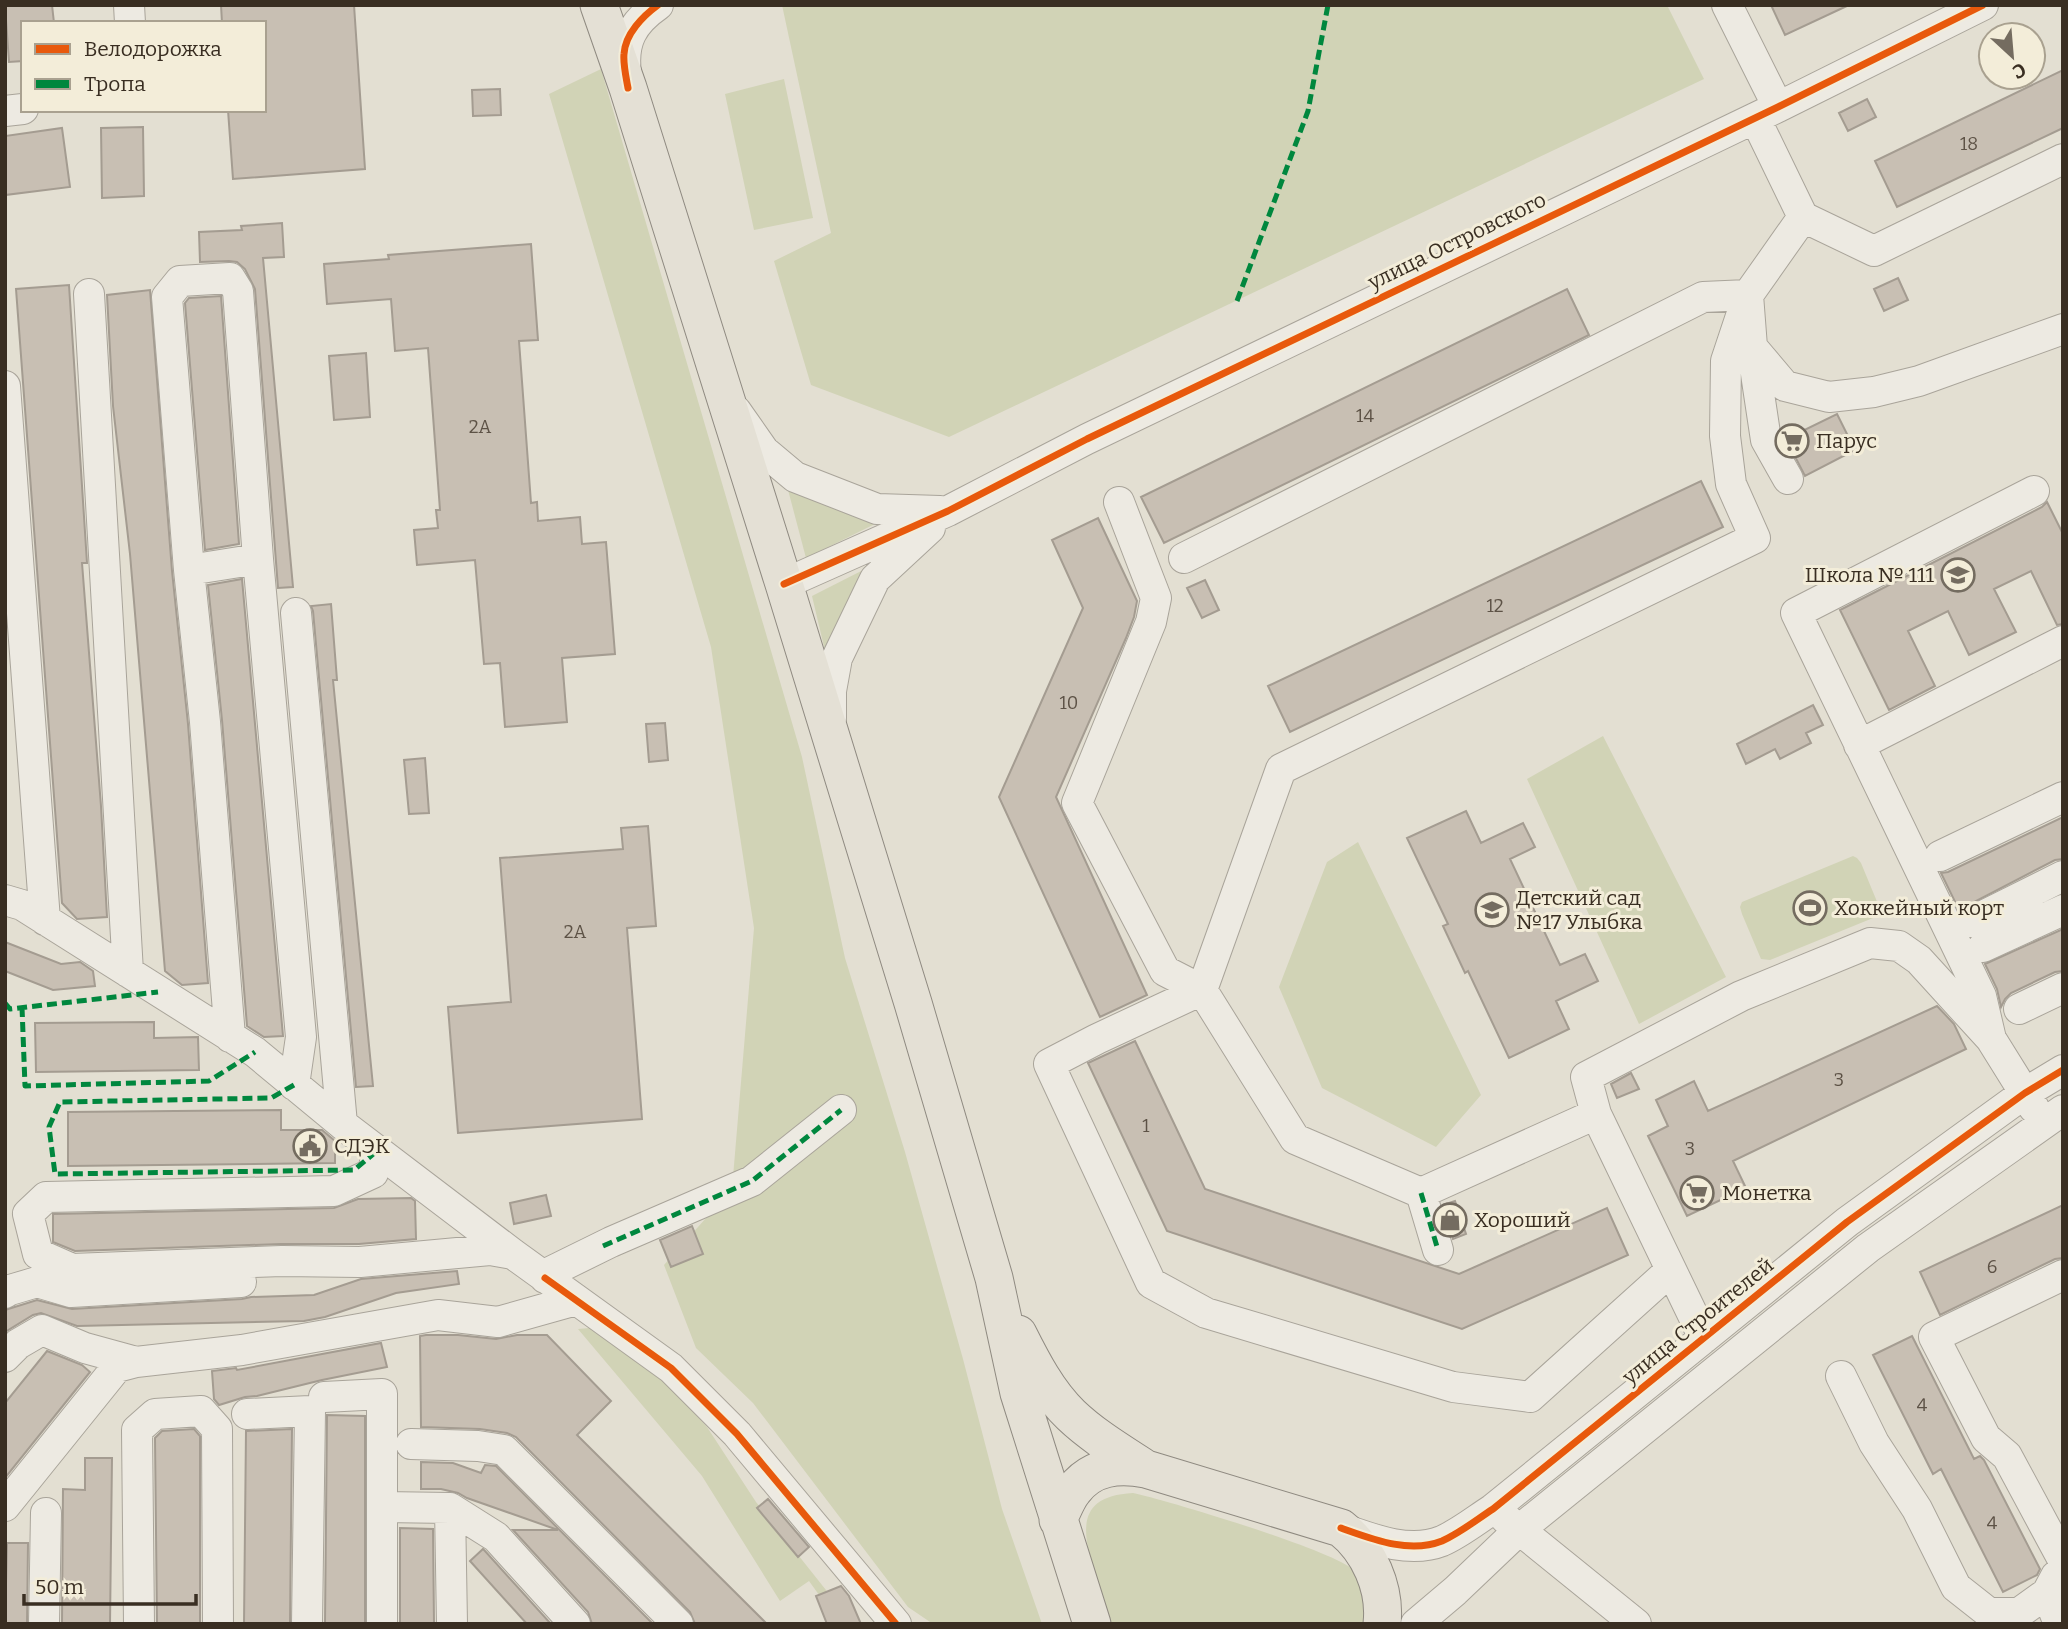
<svg xmlns="http://www.w3.org/2000/svg" width="2068" height="1629" font-family="Bitter,serif">
<rect width="100%" height="100%" fill="#e3dfd2"/>
<!-- green -->
<path fill="#d1d3b6" d="M782 5H1667L1704 79 949 437 811 385 774 261 831 233Z
M601 69 802 757 845 958 905 1152 963 1359 1002 1509 1042 1624H933L908 1607 753 1403 696 1348 664 1265 732 1189 754 928 711 647 549 94Z
M784 79 813 218 754 230 725 94Z
M787 486 879 522 806 558Z
M875 564 826 655 812 596Z
M1603 736 1726 977 1639 1024 1527 779Z
M1358 842 1481 1095 1436 1147 1322 1088 1279 987 1327 862Z
M1853 856 1857 858 1861 863 1878 904C1880 911 1878 913 1873 918L1770 960 1761 959 1742 914 1740 907 1742 902Z
M600 1327 669 1385 707 1427 756 1502 853 1624H840L809 1581 780 1601 702 1476 578 1329Z
M1133 1493C1166 1500 1340 1552 1356 1572 1368 1588 1365 1605 1365 1624H1110C1105 1606 1099 1589 1094 1571 1081 1528 1078 1496 1133 1493Z"/>
<!-- building -->
<path fill="#c8bfb3" stroke="#a49c91" stroke-width="2" d="M52 5 54 23H23V61L9 62 5 6Z
M221 5H354L365 169 233 179 228 110H264V23H222Z
M1771 5H1849L1785 35Z
M2063 70V128L1897 207 1875 161Z
M500 89 501 115 473 116 472 90Z
M1867 99 1876 117 1848 131 1839 113Z
M143 127 144 196 102 198 101 128Z
M62 128 70 187 5 195V136Z
M282 223 284 257 263 258 293 587 278 588 255 289 245 269 237 262 229 261 200 262 199 232 242 230 241 226Z
M531 244 538 340 519 341 531 503 537 502 538 521 580 517 582 544 606 542 615 654 562 658 567 722 505 727 500 663 484 664 475 560 417 565 414 530 438 528 436 510H440L428 348 395 351 391 299 327 304 324 264 389 259 388 255Z
M1898 278 1908 300 1884 311 1874 289Z
M69 285 87 563H82L101 806 107 917 77 919 62 903 16 289Z
M1567 289 1589 335 1164 543 1141 497Z
M150 290 172 571 188 724 208 983 182 985 165 971 130 554 113 406 107 295Z
M221 296 239 544 205 550 185 303 189 298Z
M366 353 370 417 334 420 329 356Z
M1837 414 1855 450 1805 476 1786 439Z
M1701 481 1723 527 1290 732 1268 686Z
M2047 502 2063 534V624L2057 625 2031 571 1994 589 2016 632 1969 655 1948 611 1908 631 1935 686 1889 710 1840 610 2042 507Z
M1098 518 1137 601 1134 617 1126 638 1056 797 1147 995 1100 1017 999 797 1083 608 1052 540Z
M242 579 283 1036 264 1037 247 1026 222 720 208 585Z
M1205 580 1219 610 1202 618 1187 588Z
M331 604 337 680H333L373 1086 356 1087 313 611 311 606Z
M1813 705 1823 725 1806 733 1811 743 1780 759 1775 749 1746 764 1737 744Z
M665 723 668 760 649 762 646 724Z
M425 758 429 813 409 814 404 760Z
M1466 811 1481 843 1523 823 1535 847 1510 859 1560 965 1585 954 1598 981 1556 1001 1569 1029 1509 1058 1468 971 1465 973 1443 926 1448 924 1407 838Z
M2063 817V859L2055 860 1959 910 1941 873 1948 872Z
M648 826 656 926 627 928 642 1119 458 1133 448 1007 511 1002 500 858 623 849 621 828Z
M2063 929V971L2055 972 2011 993 2005 999 2001 1007 1997 989 1985 964Z
M5 942 61 964 80 962 93 971 95 986 53 990 5 971Z
M1937 1006 1954 1024 1966 1049 1733 1161 1746 1188 1687 1216 1648 1136 1668 1126 1656 1100 1694 1081 1708 1111Z
M154 1022V1038L198 1037 199 1070 36 1072 35 1023Z
M1135 1041 1205 1189 1459 1274 1607 1208 1628 1255 1462 1329 1167 1231 1088 1063Z
M1631 1073 1639 1089 1617 1098 1611 1084Z
M281 1110V1130H322L335 1141V1163L68 1166V1112Z
M546 1195 551 1216 514 1224 510 1203Z
M411 1198 415 1201 416 1239 359 1244H281L75 1251 53 1242V1214L334 1208 358 1199Z
M1455 1201 1466 1234 1453 1239 1443 1205Z
M2063 1205V1258L2055 1259 1940 1315 1920 1272Z
M692 1226 703 1254 671 1267 660 1240Z
M457 1271 459 1284 396 1293 325 1317 304 1321 77 1326 41 1313 33 1315 5 1332V1310L37 1300 72 1309 242 1299 251 1297 314 1295 361 1279Z
M426 1335H458L496 1339 517 1335H547L611 1401 577 1435 767 1624H695L690 1612 516 1437 507 1433 480 1429 421 1427 420 1336Z
M1912 1336 1974 1459 1980 1456 1984 1460 2040 1569 2037 1575 2003 1592 1941 1469 1933 1474 1873 1355Z
M381 1343 387 1367 322 1380 257 1396 245 1397 219 1405 214 1399 212 1371 236 1368 237 1370Z
M47 1351 82 1365 90 1372 5 1478V1403Z
M327 1415 365 1416V1624H325Z
M194 1429 200 1436V1624H157L155 1438 162 1431Z
M292 1429 290 1624H244L246 1431Z
M85 1458H112L110 1624H62L63 1489 85 1490Z
M421 1462 453 1463 481 1473 485 1465 496 1466 653 1624H592L588 1612 513 1530H558L467 1498 458 1493 441 1489H421Z
M768 1499 809 1547 798 1557 757 1508Z
M400 1528 433 1529 434 1624H400Z
M7 1543H28L27 1624H5Z
M483 1549 485 1551 551 1624H527L470 1561Z
M841 1586 849 1596 861 1624H827L816 1596Z"/>
<g fill="none" stroke-linecap="round" stroke-linejoin="round">
<defs>
<path id="minor" d="M129 5 130 23
M1727 5 1778 107
M626 73C622 42 632 23 658 5
M5 111 23 109
M1755 118 1803 217
M2063 159 1874 251 1803 217 1748 295 1752 347 1785 386 1829 397 1874 392 1919 381 2063 329
M89 294 128 972
M1752 347 1766 440 1788 479
M5 386 45 920
M736 411 764 451 795 477 877 509 940 511
M1119 502 1156 598 1151 622 1077 803 1165 971 1202 990
M1184 558 1703 297 1748 295 1726 361 1725 436 1731 484 1755 538 1281 769 1202 990 1295 1139 1421 1193 1596 1114 1704 1338
M189 570 258 559
M784 584 948 511 1087 439 1778 107 1983 5
M296 613 342 1124
M831 718V691L837 658 875 579 930 528
M1859 745 2063 641
M1940 856 2063 797
M5 900 22 905 255 1052 342 1124 513 1254 671 1368 737 1434 896 1624
M1971 922 2063 876
M1983 947 2063 910
M1202 990 1097 1039 1049 1064 1151 1283 1206 1313 1453 1387 1530 1397 1671 1270
M2019 1009 2063 988
M230 1037 205 722 189 570 167 297 180 281 230 278 238 291 258 559 301 1037 294 1085
M1991 1039 1981 996 1796 613 2034 491
M1596 1114 1586 1077 1741 996 1870 943 1899 946 1919 960 1991 1039 2034 1108
M377 1151 373 1173 334 1191 46 1197 28 1214 38 1254 72 1269 282 1261 360 1262 490 1250 513 1254
M1421 1193 1438 1250
M2063 1275 1934 1337 1986 1438 2007 1456 2063 1560
M545 1278 550 1272 611 1242 752 1181 841 1110
M5 1293 10 1290 37 1282 71 1292 241 1282
M5 1357 18 1344 42 1330 85 1348 136 1362 242 1350 438 1315 498 1322 576 1300
M1841 1376 1874 1443 1917 1509 1956 1587 1989 1613H2019L2047 1593
M324 1397 382 1394V1624
M247 1414 310 1411 307 1624
M411 1444 478 1446 504 1450 678 1624
M5 1506 117 1367 136 1362
M383 1507 450 1508 452 1624
M450 1508 496 1537 575 1624
M1505 1518 1636 1624
M1341 1528C1372 1539 1409 1554 1442 1541 1460 1533 1476 1520 1493 1509L1847 1222 2025 1093 2063 1070
M2056 1576 2047 1593 2059 1624
M44 1624 46 1513
M139 1624 137 1430 155 1414 201 1411 217 1429 218 1624
M1416 1624 1455 1591 1519 1530 1868 1248 2063 1110"/>
<path id="major" d="M599 5 628 88 784 584 913 1003 994 1278 1019 1393 1092 1624
M1018 1334C1032 1362 1048 1393 1071 1415 1093 1436 1120 1452 1146 1469
M1058 1520C1063 1510 1067 1498 1074 1490 1092 1466 1119 1464 1146 1469L1341 1528C1369 1550 1386 1588 1382 1624"/>
</defs>
<!-- minor casing -->
<use href="#minor" stroke="#a9a49a" stroke-width="32"/>
<!-- major casing -->
<use href="#major" stroke="#8f8a81" stroke-width="39"/>
<!-- minor -->
<use href="#minor" stroke="#edeae2" stroke-width="30"/>
<!-- major -->
<use href="#major" stroke="#e4e0d5" stroke-width="37"/>
<!-- quiet -->
<path stroke="#00873e" stroke-width="5" stroke-dasharray="10 5" stroke-linecap="butt" d="M1237 301 1308 111 1328 5
M5 1003 10 1009 158 992
M22 1007 25 1086 209 1081 255 1052
M294 1085 271 1098 60 1102 49 1127 55 1174 354 1170 377 1151
M1421 1193 1438 1250
M603 1246 752 1181 841 1110"/>
<defs>
<path id="cycleway" d="M628 88C626 77 623 64 624 54 625 34 643 16 658 5
M784 584 948 511 1087 439 1778 107 1983 5
M545 1278 671 1368 737 1434 896 1624
M1341 1528C1372 1539 1409 1554 1442 1541 1460 1533 1476 1520 1493 1509L1847 1222 2025 1093 2063 1070"/>
</defs>
<!-- cycleway casing -->
<use href="#cycleway" stroke="#f3edd9" stroke-width="11"/>
<!-- cycleway -->
<use href="#cycleway" stroke="#e8590c" stroke-width="7"/>
</g>
<!-- icons -->
<defs>
<symbol id="supermarket-ring" viewBox="-11 -11 22 22"><circle r="9.5" fill="#f3edd9" stroke="#746c60" stroke-width="1.5"/><path d="M-6-5.5h2.5l.6 2H6L4.5 2H-2.5L-4.4-4H-6ZM-1.5 3.2a1.3 1.3 0 1 0 .1 0ZM3 3.2a1.3 1.3 0 1 0 .1 0Z" fill="#746c60"/></symbol>
<symbol id="school-ring" viewBox="-11 -11 22 22"><circle r="9.5" fill="#f3edd9" stroke="#746c60" stroke-width="1.5"/><path d="M0-5L7-2L0 1L-7-2ZM-4 1L0 2.5L4 1V4Q0 6-4 4Z" fill="#746c60"/></symbol>
<symbol id="stadium-ring" viewBox="-11 -11 22 22"><circle r="9.5" fill="#f3edd9" stroke="#746c60" stroke-width="1.5"/><path d="M0-5a6.5 5 0 1 0 0 10a6.5 5 0 1 0 0-10ZM-3.5-1.8h7v3.6h-7Z" fill="#746c60"/></symbol>
<symbol id="civic-ring" viewBox="-11 -11 22 22"><circle r="9.5" fill="#f3edd9" stroke="#746c60" stroke-width="1.5"/><path d="M-.6-6.5H3V-4.5H.6V-3L4-1V1h2V6H-6V1h2V-1L-.6-3ZM-1.2 2.5V6h2.4V2.5Z" fill="#746c60"/></symbol>
<symbol id="shop-ring" viewBox="-11 -11 22 22"><circle r="9.5" fill="#f3edd9" stroke="#746c60" stroke-width="1.5"/><path d="M-5-2.5h2.3a2.7 3.5 0 0 1 5.4 0H5L5.5 6h-11ZM-1.5-2.5h3a1.5 2.3 0 0 0-3 0Z" fill="#746c60"/></symbol>
</defs>
<g fill-rule="evenodd">
<use href="#supermarket-ring" x="1773" y="422" width="38" height="38"/>
<use href="#school-ring" x="1939" y="556" width="38" height="38"/>
<use href="#stadium-ring" x="1791" y="889" width="38" height="38"/>
<use href="#school-ring" x="1473" y="891" width="38" height="38"/>
<use href="#civic-ring" x="291" y="1127" width="38" height="38"/>
<use href="#supermarket-ring" x="1678" y="1174" width="38" height="38"/>
<use href="#shop-ring" x="1431" y="1201" width="38" height="38"/>
</g>
<g text-anchor="middle" stroke-width="6" stroke-linejoin="round" paint-order="stroke">
<!-- number labels -->
<g font-size="18" fill="#5d5246">
<text x="1969" y="150">18</text>
<text x="1365" y="422">14</text>
<text x="480" y="433">2А</text>
<text x="1495" y="612">12</text>
<text x="1069" y="709">10</text>
<text x="575" y="938">2А</text>
<text x="1839" y="1086">3</text>
<text x="1146" y="1132">1</text>
<text x="1690" y="1155">3</text>
<text x="1992" y="1273">6</text>
<text x="1922" y="1411">4</text>
<text x="1992" y="1529">4</text>
</g>
<!-- street labels -->
<g font-size="21" fill="#392e22" stroke="#f3edd9">
<text transform="translate(1457 241) rotate(-26)" y="7">улица Островского</text>
<text transform="translate(1698 1321) rotate(-39)" y="7">улица Строителей</text>
</g>
<!-- poi labels -->
<g font-size="21" fill="#392e22" stroke="#f3edd9" text-anchor="start">
<text x="1816" y="448">Парус</text>
<text x="1934" y="582" text-anchor="end">Школа № 111</text>
<text x="1516" y="905">Детский сад<tspan x="1516" dy="24">№17 Улыбка</tspan></text>
<text x="1834" y="915">Хоккейный корт</text>
<text x="334" y="1153">СДЭК</text>
<text x="1722" y="1200">Монетка</text>
<text x="1474" y="1227">Хороший</text>
</g>
</g>
<!-- border -->
<rect width="2068" height="1629" fill="none" stroke="#392e22" stroke-width="14"/>
<!-- legend -->
<rect x="21" y="21" width="245" height="91" fill="#f3edd9" stroke="#a9a190" stroke-width="2"/>
<rect x="35" y="44" width="35" height="10" fill="#e8590c" stroke="#a9a190" stroke-width="2"/>
<text x="84" y="56" font-size="21" fill="#392e22">Велодорожка</text>
<rect x="35" y="79" width="35" height="10" fill="#00873e" stroke="#a9a190" stroke-width="2"/>
<text x="84" y="91" font-size="21" fill="#392e22">Тропа</text>
<!-- north arrow -->
<g transform="translate(2012 56) rotate(154)"><circle r="33" fill="#f3edd9" stroke="#a9a190" stroke-width="2"/>
<path d="M0-5L12 26L0 18L-12 26Z" fill="#746c60"/>
<text y="-10" font-size="19" font-weight="bold" text-anchor="middle" fill="#392e22">С</text>
</g>
<!-- scale -->
<path d="M24 1594v10h172v-10" fill="none" stroke="#392e22" stroke-width="3.5"/>
<text x="35" y="1594" font-size="21" fill="#392e22" stroke="#f3edd9" stroke-width="5" paint-order="stroke">50 m</text>
</svg>
